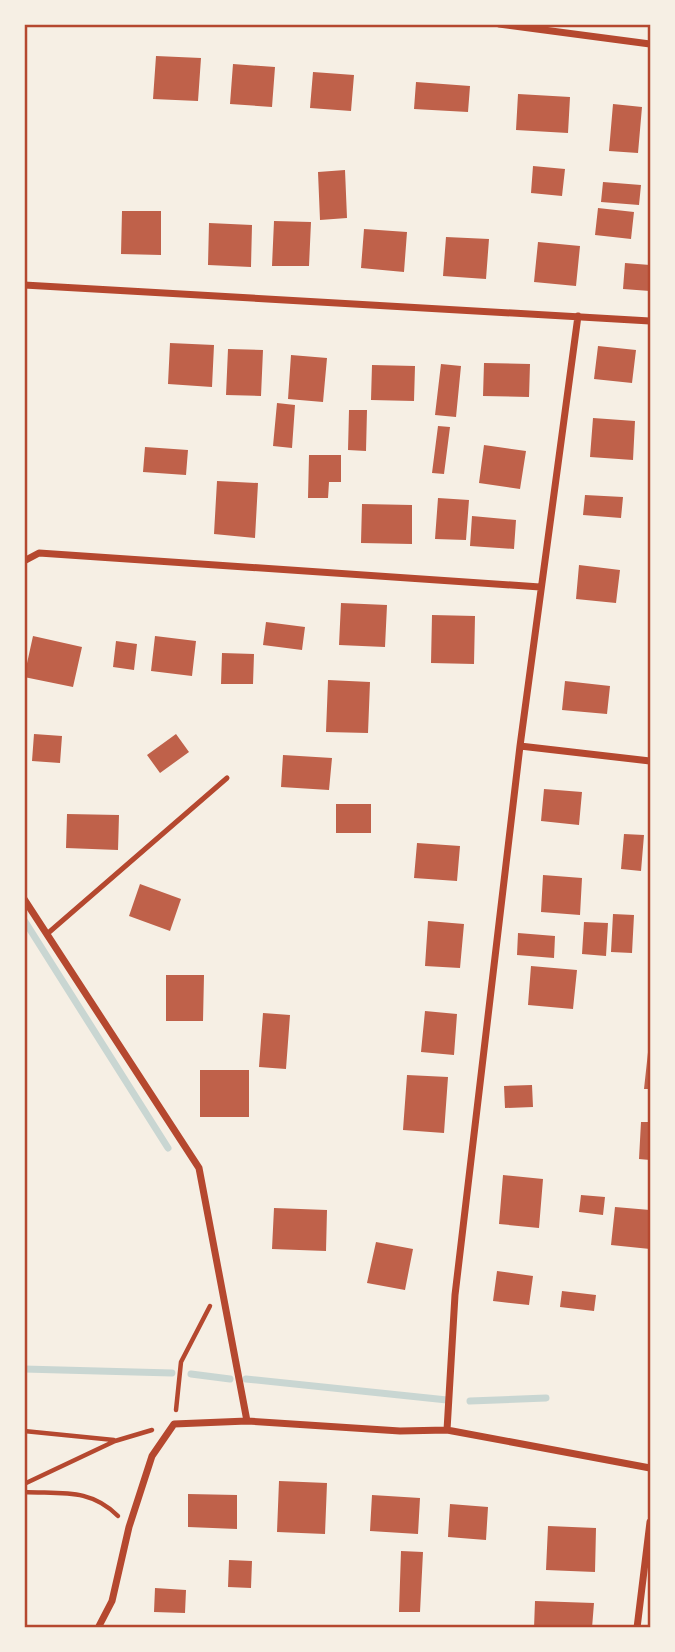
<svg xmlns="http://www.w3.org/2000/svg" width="675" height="1652" font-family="'Exo 2',sans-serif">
<rect width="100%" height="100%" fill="#f6efe4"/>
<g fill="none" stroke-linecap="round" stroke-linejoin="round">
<!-- stream -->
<path stroke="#c9d6d2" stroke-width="7" d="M24 920 168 1148
M24 1369 172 1373
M191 1374 230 1379
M246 1379 447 1400
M470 1401 546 1398"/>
</g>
<!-- building -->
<path fill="#bf614a" d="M156 56 201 58 198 101 153 99Z
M233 64 275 67 272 107 230 104Z
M313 72 354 75 351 111 310 108Z
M416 82 470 86 468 112 414 109Z
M518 94 570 97 568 133 516 130Z
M613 104 642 107 638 153 609 151Z
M533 166 565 169 562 196 531 193Z
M345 170 347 218 320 220 318 172Z
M603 182 641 185 639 205 601 202Z
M598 208 634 212 631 239 595 235Z
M122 211H161V255L121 254Z
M274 221 311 222 309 266H272Z
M209 223 252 225 251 267 208 265Z
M364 229 407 232 404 272 361 268Z
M446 237 489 239 486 279 443 276Z
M538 242 580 246 576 286 534 282Z
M625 263 650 265V291L623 289Z
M170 343 214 345 212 387 168 384Z
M598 346 636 350 632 383 594 379Z
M228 349 263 350 261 396 226 395Z
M291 355 327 358 323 402 288 399Z
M484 363 530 364 529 397 483 396Z
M441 364 461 366 456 417 435 415Z
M372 365 415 366 414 401 371 400Z
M277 403 295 405 292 448 273 446Z
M349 410H367L366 451 348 450Z
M593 418 635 421 633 460 590 457Z
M438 426 450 427 444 474 432 473Z
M484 445 526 451 520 489 479 483Z
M145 447 188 450 186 475 143 472Z
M309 455H341V482H329L328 498H308Z
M217 481 258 483 255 538 214 534Z
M585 495 623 497 621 518 583 515Z
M438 498 469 500 466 540 435 539Z
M362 504 412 505V544L361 543Z
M472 516 516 520 514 549 470 546Z
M579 565 620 570 616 603 576 599Z
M341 603 387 605 385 647 339 645Z
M432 615 475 616 474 664 431 663Z
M266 622 305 627 302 650 263 645Z
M33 636 82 647 73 687 24 677Z
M155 636 196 641 192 676 151 671Z
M116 641 137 644 134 670 113 667Z
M222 653 254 654 253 684H221Z
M328 680 370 682 368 733 326 732Z
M565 681 610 686 607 714 562 710Z
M34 734 62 736 60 763 32 761Z
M176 734 189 752 160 773 147 755Z
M283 755 332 758 329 790 281 787Z
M544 789 582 792 579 825 541 821Z
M336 804H371V833H336Z
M67 814 119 815 118 850 66 848Z
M624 834 644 835 641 871 621 869Z
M417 843 460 846 457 881 414 878Z
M543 875 582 878 580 915 541 912Z
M140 884 181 899 170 931 129 916Z
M613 914 634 915 632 953 611 952Z
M428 921 464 924 460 968 425 966Z
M584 922 608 923 606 956 582 954Z
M518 933 555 936 554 958 517 955Z
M531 966 577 970 573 1009 528 1005Z
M166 975H204L203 1021H166Z
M425 1011 457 1014 454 1055 421 1052Z
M263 1013 290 1015 286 1069 259 1067Z
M649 1043H650V1089H644Z
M200 1070H249V1117H200Z
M407 1075 448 1077 444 1133 403 1130Z
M532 1085 533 1107 505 1108 504 1086Z
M641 1122H650V1160L639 1159Z
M503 1175 543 1179 539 1228 499 1224Z
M581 1195 605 1197 603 1215 579 1212Z
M615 1207 650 1210V1249L611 1245Z
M274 1208 327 1210 326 1251 272 1249Z
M376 1242 413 1249 405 1290 367 1283Z
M497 1271 533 1276 529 1305 493 1301Z
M562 1291 596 1295 594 1311 560 1307Z
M279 1481 327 1483 325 1534 277 1532Z
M188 1494 237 1495V1529L188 1527Z
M372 1495 420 1498 418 1534 370 1531Z
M450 1504 488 1507 486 1540 448 1537Z
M548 1526 596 1528 595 1572 546 1570Z
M401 1551 423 1552 420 1612H399Z
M229 1560 252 1561 251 1588 228 1587Z
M155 1588 186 1590 185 1613 154 1612Z
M535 1601 594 1603 592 1628H534Z"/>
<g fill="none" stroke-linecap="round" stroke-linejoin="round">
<!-- path -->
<path stroke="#b5482f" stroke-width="4.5" d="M176 1410 181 1362 210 1306
M24 1431 114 1440
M24 1484 115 1441 152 1430
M24 1492C62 1494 90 1488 118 1516"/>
<!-- service -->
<path stroke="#b5482f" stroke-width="5" d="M47 934 227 778"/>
<!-- minor -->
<path stroke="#b5482f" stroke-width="7" d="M499 24 650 44
M24 285 650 321
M24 561 39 553 540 587
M520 746 650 761
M24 899 199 1168 247 1421
M447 1430 455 1295 520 746 578 316
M98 1628 112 1601 129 1527 152 1456 174 1424 247 1421 400 1431 447 1430 650 1468
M637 1628 650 1522"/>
</g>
<!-- border -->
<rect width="675" height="1652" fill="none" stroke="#f6efe4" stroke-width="52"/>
<rect x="26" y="26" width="623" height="1600" fill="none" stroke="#b5482f" stroke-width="2.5"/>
</svg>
